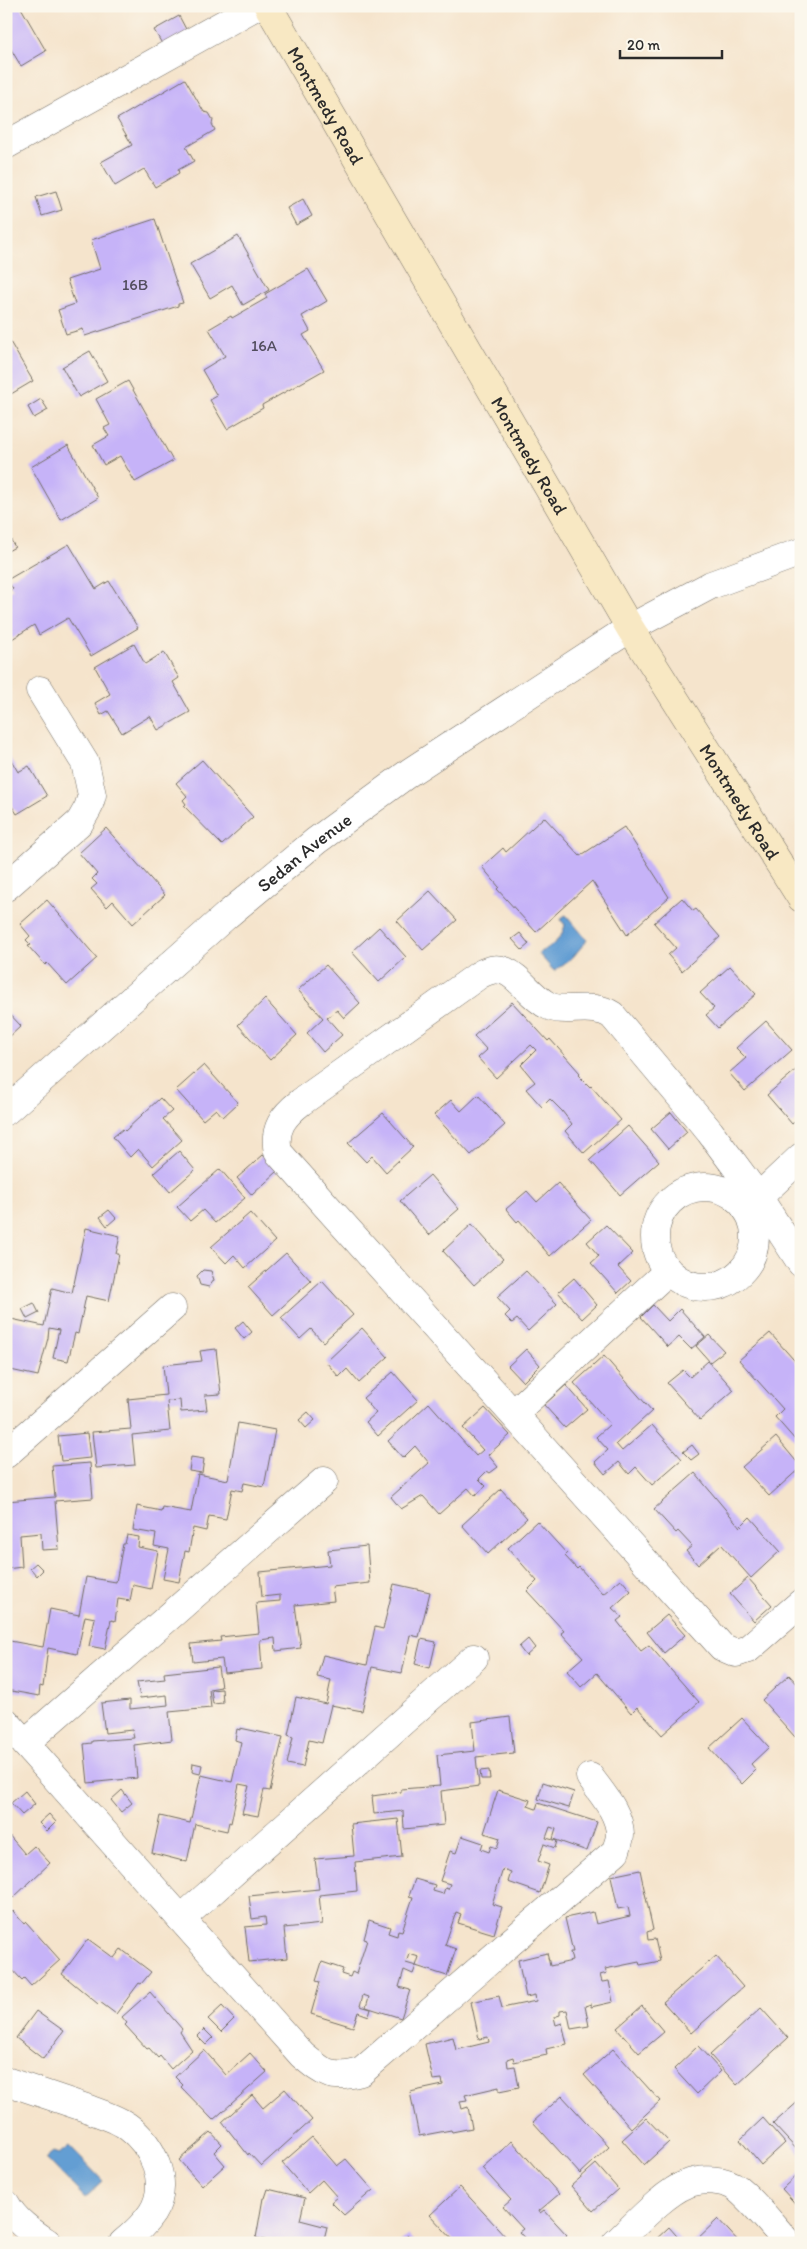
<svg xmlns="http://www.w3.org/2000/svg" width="807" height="2249" font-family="Itim,sans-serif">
<rect width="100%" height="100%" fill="#fbf7ec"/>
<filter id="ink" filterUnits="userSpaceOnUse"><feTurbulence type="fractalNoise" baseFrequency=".02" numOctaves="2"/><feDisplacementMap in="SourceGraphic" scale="10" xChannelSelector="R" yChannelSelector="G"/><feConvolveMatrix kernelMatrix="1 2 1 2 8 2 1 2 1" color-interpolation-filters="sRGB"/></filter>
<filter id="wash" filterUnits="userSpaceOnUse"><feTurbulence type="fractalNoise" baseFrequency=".0096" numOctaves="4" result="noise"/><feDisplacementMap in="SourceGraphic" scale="20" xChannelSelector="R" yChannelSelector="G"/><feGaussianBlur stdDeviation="1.12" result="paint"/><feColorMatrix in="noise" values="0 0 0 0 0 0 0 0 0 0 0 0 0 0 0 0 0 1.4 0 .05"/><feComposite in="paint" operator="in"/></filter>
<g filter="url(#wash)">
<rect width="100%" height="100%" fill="#f5e4cc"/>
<!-- water -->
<path fill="#639ed3" stroke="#47647f" d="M565 915 567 916 587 940 573 957 554 971 538 953C552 946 561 941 565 925L561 920Z
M69 2146 103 2181 85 2198 46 2158 53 2152 59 2154Z"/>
<g id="blocks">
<!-- building -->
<path fill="#c6b3f8" d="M6 6H20L46 51 21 66 6 41Z
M179 16 188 33 164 47 154 30Z
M185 79 204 112 209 113 213 120 212 124 215 130 186 147 194 161 178 170 179 173 155 187 144 169 115 186 101 162 132 145 117 119Z
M56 191 62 210 42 216 36 197Z
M303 199 312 216 296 225 287 208Z
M155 219 183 303 178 304V306L85 336 83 329 66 334 58 310 75 304 67 280 100 269 91 240Z
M238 236 269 290 243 305 232 285 210 298 190 264Z
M308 269 327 301 302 316 310 331 303 335 324 370 262 405 263 408 227 429 210 400 217 396 202 370 225 356 209 329 231 316 232 318 267 298 265 294Z
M6 335 33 381 6 397Z
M90 351 107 381 79 397 62 367Z
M128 381 173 461 135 482 120 456 104 465 93 445 109 436 104 428 110 425 96 399Z
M41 399 48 410 34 418 28 407Z
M68 445 98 498 61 520 31 467Z
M6 532 15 547 6 552Z
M69 544 96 589 109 581 138 628 91 656 68 618 39 635 34 625 12 639 6 629V593L13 589 7 580Z
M134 644 145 664 164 652 179 678 173 682 190 712 158 730 150 716 122 733 108 711 101 715 95 703 110 694 95 667Z
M6 751 18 772 29 766 47 796 17 814 8 800 6 801Z
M202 760 253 817 222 845 184 806 186 804 183 800 187 796 176 783Z
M544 817 580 856 624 827 669 897 627 935 592 881 536 932 497 889 499 887 482 867 503 848 506 852Z
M106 828 165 895 133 924 113 901 107 907 91 889 97 884 92 879 97 874 79 853Z
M430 891 457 920 423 950 397 921Z
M682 898 693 911 696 909 720 937 682 971 668 955 676 948 654 923Z
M47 900 97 958 67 985 47 963 45 965 28 946 31 945 26 940 30 936 20 924Z
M379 927 406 957 379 982 352 952Z
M520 933 529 944 522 950 512 939Z
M326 965 360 1003 344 1018 337 1010 327 1018 342 1035 323 1052 307 1033 323 1018 298 990Z
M730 966 756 994 718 1028 706 1015 714 1008 700 993Z
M265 999 297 1035 270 1060 238 1025Z
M512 1002 548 1041 550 1039 580 1073 578 1075 590 1087 591 1086 621 1120 584 1153 565 1131 572 1124 562 1111 550 1099 542 1107 526 1089 535 1082 521 1065 536 1050 531 1045 496 1078 478 1058 487 1050 474 1036Z
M6 1010 21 1026 6 1040Z
M766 1021 792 1050 745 1091 729 1073 746 1058 736 1048Z
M204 1065 238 1103 223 1117 216 1109 203 1120 176 1090Z
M797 1069 801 1074V1117L792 1124 767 1095Z
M478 1095 505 1125 471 1155 434 1115 451 1100 461 1111Z
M160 1098 172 1111 163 1119 182 1140 153 1166 138 1149 130 1157 113 1137 123 1129 125 1131Z
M671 1112 687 1132 668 1149 651 1129Z
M383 1113 413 1147 386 1172 372 1156 366 1162 348 1143Z
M628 1126 659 1161 620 1195 590 1160Z
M179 1151 195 1170 170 1192 154 1173Z
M263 1155 278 1171 252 1195 237 1178Z
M220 1169 245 1198 215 1223 203 1210 190 1221 177 1207Z
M430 1175 459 1209 429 1235 400 1201Z
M558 1183 591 1220 550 1256 519 1220 517 1222 506 1209 527 1191 537 1202Z
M109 1210 116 1218 107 1226 100 1217Z
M250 1213 275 1241 245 1268 234 1255 226 1263 211 1247Z
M472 1224 503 1259 474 1285 443 1251Z
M606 1225 633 1253 618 1267 631 1281 618 1293 591 1263 599 1256 587 1242Z
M86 1228 120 1236 116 1254H119L109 1301 86 1296 78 1334 75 1333 68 1361 53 1358 59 1330 49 1328 48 1338 38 1376 6 1369V1342L11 1319 44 1326 52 1288 72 1293Z
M286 1253 311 1281 273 1315 248 1287Z
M203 1270 211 1271 214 1280 209 1287 200 1285 197 1276Z
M526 1271 557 1304 528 1331 517 1319 512 1323 505 1316 510 1311 497 1297Z
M574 1278 597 1305 582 1319 558 1292Z
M322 1281 353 1315 323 1342 311 1329 300 1339 281 1318Z
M34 1303 39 1313 27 1319 22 1309Z
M653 1305 668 1321 680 1309 705 1337 691 1349 679 1337 668 1347 641 1317Z
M243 1321 252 1332 244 1339 235 1328Z
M362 1328 388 1357 359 1383 347 1369 339 1377 326 1362Z
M770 1333 801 1368V1436L796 1441 775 1417 783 1409 739 1360Z
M709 1335 724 1351 710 1362 696 1346Z
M216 1349 221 1394 205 1395 207 1410 181 1412 180 1400 167 1401 170 1431 132 1435 135 1465 96 1468 92 1432 131 1429 128 1399 166 1395 163 1365 202 1361 200 1351Z
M526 1349 540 1365 523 1382 508 1366Z
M604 1356 652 1411 616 1444 622 1451 652 1425 682 1459 652 1485 636 1467 629 1474 619 1462 605 1474 595 1462 608 1450 596 1437 610 1424 574 1383Z
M708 1361 734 1390 700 1420 667 1383 683 1370 690 1377Z
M393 1372 418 1400 378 1436 366 1422 376 1413 363 1398Z
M566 1385 587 1409 565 1428 544 1405Z
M429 1403 476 1456 483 1450 463 1428 485 1408 510 1435 488 1455 498 1467 490 1473 487 1471 479 1479 486 1486 475 1496 468 1488 439 1514 423 1496 401 1509 391 1497 429 1463 415 1446 403 1458 388 1441Z
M308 1412 315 1420 306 1428 299 1420Z
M238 1423 275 1430 264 1487 244 1483 242 1491 232 1489 226 1519 209 1516 206 1531 193 1528 189 1552 185 1551 179 1582 163 1579 169 1549 154 1546 156 1534 133 1530 137 1506 161 1511 162 1507 191 1512 198 1474 228 1480Z
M87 1433 90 1458 61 1461 58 1436Z
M776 1437 801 1467 769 1496 742 1467Z
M692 1445 699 1454 691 1460 683 1452Z
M191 1457 204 1459 202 1473 189 1471Z
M90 1463 93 1498 55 1501 59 1549 42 1550 41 1533 20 1535 22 1567 6 1569V1501L55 1497 52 1466Z
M695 1473 740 1527 750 1517 780 1551 751 1578 721 1544 698 1565 686 1551 692 1546 678 1531 676 1533 654 1509Z
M501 1489 527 1518 488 1554 462 1525Z
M537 1521 567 1554 565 1556 577 1569 579 1567 603 1594 621 1579 631 1591 612 1608 622 1617 617 1621 641 1651 649 1645 699 1702 662 1735 637 1707 631 1713 597 1673 581 1687 567 1671 583 1657 561 1633 564 1631 527 1591 537 1581 508 1548Z
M127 1535 139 1537 138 1547 158 1551 151 1589 133 1585 130 1601 118 1599 115 1621 111 1620 105 1649 89 1646 95 1618 85 1616 77 1654 48 1648 43 1687 40 1686 39 1696 6 1690V1663L10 1641 43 1647 50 1609 79 1615 86 1577 116 1582 123 1544H125Z
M367 1546 370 1583 332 1587 334 1601 295 1605 301 1648 276 1651 275 1638 260 1640 262 1669 224 1673 222 1659 193 1662 191 1644 221 1641 220 1637 259 1633 256 1603 280 1601V1595L262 1597 260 1572 330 1565 328 1550Z
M36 1563 43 1570 37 1576 30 1568Z
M748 1578 772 1605 754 1621 730 1594Z
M394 1584 430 1592 419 1637 410 1635 402 1673 372 1667 362 1711 331 1705 322 1743 309 1740 303 1767 287 1764 293 1737 288 1735 296 1697 326 1704 331 1680 317 1677 323 1655 367 1665 375 1627 383 1629Z
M667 1615 685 1635 664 1653 647 1632Z
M421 1639 436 1642 430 1668 415 1664Z
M528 1639 535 1648 526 1656 519 1647Z
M218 1667 221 1687 209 1689 211 1708 169 1712 172 1740 134 1745 137 1778 88 1783 84 1744 92 1743V1741L134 1738 132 1730 105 1733 101 1703 130 1700V1709L168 1705 167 1695 140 1698 137 1682 165 1679 164 1673Z
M789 1675 801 1688V1732L795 1737 762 1700Z
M222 1689 223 1703 213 1704 211 1690Z
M510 1717 514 1753 476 1757 479 1786 441 1791 444 1825 404 1829 403 1811 374 1814 372 1796 401 1792V1789L440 1786 437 1755 475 1751 472 1722Z
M742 1718 769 1747 751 1764 756 1770 742 1784 709 1748Z
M240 1728 283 1737 270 1791 264 1790 258 1816 242 1813 249 1786 239 1784 231 1823 229 1822 227 1831 195 1824 187 1862 152 1853 160 1816 190 1823 201 1775 232 1782 241 1742 235 1740 237 1729 240 1730Z
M193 1763 202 1765 200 1774 192 1772Z
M489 1770 490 1779H481L480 1771Z
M543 1782 574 1792 569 1808 538 1799Z
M122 1790 132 1803 121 1812 111 1800Z
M498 1790 530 1800 528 1806 536 1809 538 1803 597 1822 587 1851 553 1839 556 1829 550 1827 546 1838 557 1841 555 1848 544 1844 538 1861 549 1865 540 1893 508 1882 511 1872 503 1869 492 1904 502 1907 494 1934 458 1923 461 1914 456 1912 445 1945 456 1949 447 1976 416 1966 419 1957 409 1954 406 1963 416 1966 413 1974 404 1970 399 1987 410 1990 401 2018 366 2007 369 1997 363 1995 360 2006 371 2009 369 2016 358 2012 353 2027 311 2014 320 1982 316 1981 322 1962 343 1969 341 1974 350 1977 352 1972 356 1974 367 1940 364 1939 369 1920 390 1927 388 1933 397 1936 398 1930 402 1931 413 1897 409 1896 415 1879 435 1885 433 1891 443 1894 445 1888 448 1889 450 1884 440 1881 450 1851 456 1853 462 1836 483 1843 481 1849 489 1852 491 1846 497 1848 500 1838 484 1833Z
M25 1791 35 1804 22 1815 11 1803Z
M49 1814 56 1822 47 1831 39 1823Z
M398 1819 402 1857 355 1862 357 1891 319 1895 322 1924 284 1928 287 1958 249 1962 245 1927 266 1925 265 1917 252 1919 249 1896 319 1889 315 1859 354 1856 351 1824Z
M8 1834 25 1854 34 1846 50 1863 13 1898 6 1890Z
M640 1870 653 1930 647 1932 648 1940 655 1939 660 1961 640 1965 639 1962 605 1969 607 1973 600 1975 602 1982 609 1981 613 2002 591 2007V2004L585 2006 589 2026 571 2029 567 2010 560 2011V2015L554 2017 556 2025 562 2023 567 2044 546 2049 547 2055 514 2062 513 2057 507 2059 508 2067 515 2066 519 2087 499 2091V2087L465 2095 467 2100 460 2101 462 2109 468 2107 472 2128 452 2132 451 2130 419 2136 410 2092 443 2085 442 2079 433 2080 425 2044 453 2037 456 2050 489 2042 488 2037 479 2039 471 2002 499 1996 502 2008 536 2001 535 1995 526 1997 518 1960 547 1953 550 1966 572 1961 570 1952H573L565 1918 593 1912 596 1924 630 1916 628 1907 618 1909 611 1876Z
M13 1911 24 1924 26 1922 60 1960 31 1986 24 1978 22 1980 6 1963V1918Z
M88 1939 114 1958 121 1949 151 1972 141 1984 139 1983 116 2014 100 2002 98 2004 62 1974Z
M716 1956 743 1987 691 2033 663 2002Z
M150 1992 182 2029 180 2032 192 2050 171 2069 160 2056 158 2058 149 2048 147 2049 125 2025 127 2023 122 2017Z
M222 2006 234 2019 221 2032 208 2019Z
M642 2006 664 2032 639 2053 617 2028Z
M761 2008 788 2038 737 2085 710 2055Z
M36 2011 64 2031 43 2059 16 2038Z
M204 2029 213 2038 206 2045 197 2036Z
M698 2046 721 2071 697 2094 674 2069Z
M613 2049 660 2101 631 2128 584 2075Z
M204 2050 226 2075 250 2053 267 2072 213 2120 181 2087 183 2085 175 2077Z
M285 2089 312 2120 261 2166 249 2153 248 2155 222 2122 252 2095 263 2108Z
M562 2096 609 2147 580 2174 533 2122Z
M801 2099V2154L773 2124Z
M646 2118 669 2142 644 2165 622 2140Z
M763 2118 785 2143 761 2165 740 2140Z
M211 2132 222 2144 214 2152 225 2165 202 2186 179 2160Z
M312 2137 337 2166 346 2159 373 2190 344 2215 331 2202 337 2197 322 2180 308 2193 282 2163Z
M512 2141 559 2194 539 2211 540 2213 544 2210 567 2235 559 2243H529L519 2232 523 2229 503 2207 511 2200 482 2168Z
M596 2164 618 2189 593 2211 571 2186Z
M801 2171V2210L782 2189Z
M460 2187 508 2239 504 2243H456L430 2215Z
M268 2189 305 2198 300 2220 327 2227 323 2243H276L256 2238 263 2198H265Z
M718 2219 740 2243H693Z
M669 2227 683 2243H652Z
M408 2235 415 2243H399Z"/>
</g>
</g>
<g filter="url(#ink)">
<use href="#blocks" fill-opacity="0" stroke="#726c63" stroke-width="1"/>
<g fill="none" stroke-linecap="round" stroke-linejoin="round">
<defs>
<g id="street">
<path d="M6 145 256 6"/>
<path d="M6 887 80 822 88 808 92 795 85 763 40 690"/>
<path id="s1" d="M6 1111 227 915 316 841 410 772 630 628 711 585 801 552"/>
<circle cx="705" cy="1237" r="50"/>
<path d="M746 1209 801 1157"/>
<path d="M801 1263 759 1198 710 1132 612 1015C592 1002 566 1014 549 1006 522 993 512 955 479 975L301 1102C283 1116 273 1129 278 1152L722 1647 736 1653 748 1649 801 1603"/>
<path d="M514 1413 668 1271"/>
<path d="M6 1454 172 1308"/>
<path d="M6 1722 302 2055C325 2074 331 2080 361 2072L616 1851C617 1846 620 1840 620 1835 620 1813 602 1794 590 1777"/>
<path d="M25 1743 324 1481"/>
<path d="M181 1919 474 1658"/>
<path d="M6 2081C33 2090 59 2099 86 2108 99 2113 116 2118 127 2126 153 2145 171 2183 152 2213 144 2225 134 2234 123 2243"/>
<path d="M6 2204C15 2221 32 2232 48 2243"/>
<path d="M616 2243C634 2226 665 2192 687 2184 701 2178 726 2179 738 2189 756 2204 772 2225 788 2243"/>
</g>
<g id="secondary">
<path id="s2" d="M268 6 630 628 801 898"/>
</g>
</defs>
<!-- street casing -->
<use href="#street" stroke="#726c63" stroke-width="29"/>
<!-- secondary casing -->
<use href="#secondary" stroke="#726c63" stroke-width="29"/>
<!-- street -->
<use href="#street" stroke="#fff" stroke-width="28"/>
<!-- secondary -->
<use href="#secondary" stroke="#f8e8c3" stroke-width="28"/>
</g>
</g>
<g text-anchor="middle" stroke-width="4.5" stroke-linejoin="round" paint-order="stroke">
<!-- number labels -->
<g font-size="16" fill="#524d5e">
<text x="135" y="290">16B</text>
<text x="264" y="351">16A</text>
</g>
<!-- street labels -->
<g font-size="19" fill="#2b2b2b" stroke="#fbf7ec">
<text dy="7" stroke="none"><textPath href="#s2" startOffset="115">Montmedy Road</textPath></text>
<text dy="7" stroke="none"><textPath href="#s2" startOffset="520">Montmedy Road</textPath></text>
<text dy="7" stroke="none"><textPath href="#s2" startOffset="925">Montmedy Road</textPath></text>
<text dy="7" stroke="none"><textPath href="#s1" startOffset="395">Sedan Avenue</textPath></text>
</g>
</g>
<!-- margin -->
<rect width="807" height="2249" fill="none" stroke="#fbf7ec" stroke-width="25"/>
<!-- scale -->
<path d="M620 50v8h102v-8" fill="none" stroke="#2b2b2b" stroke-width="2.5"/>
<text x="627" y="50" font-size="15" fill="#2b2b2b" stroke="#fbf7ec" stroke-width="4" paint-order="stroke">20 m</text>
</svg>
